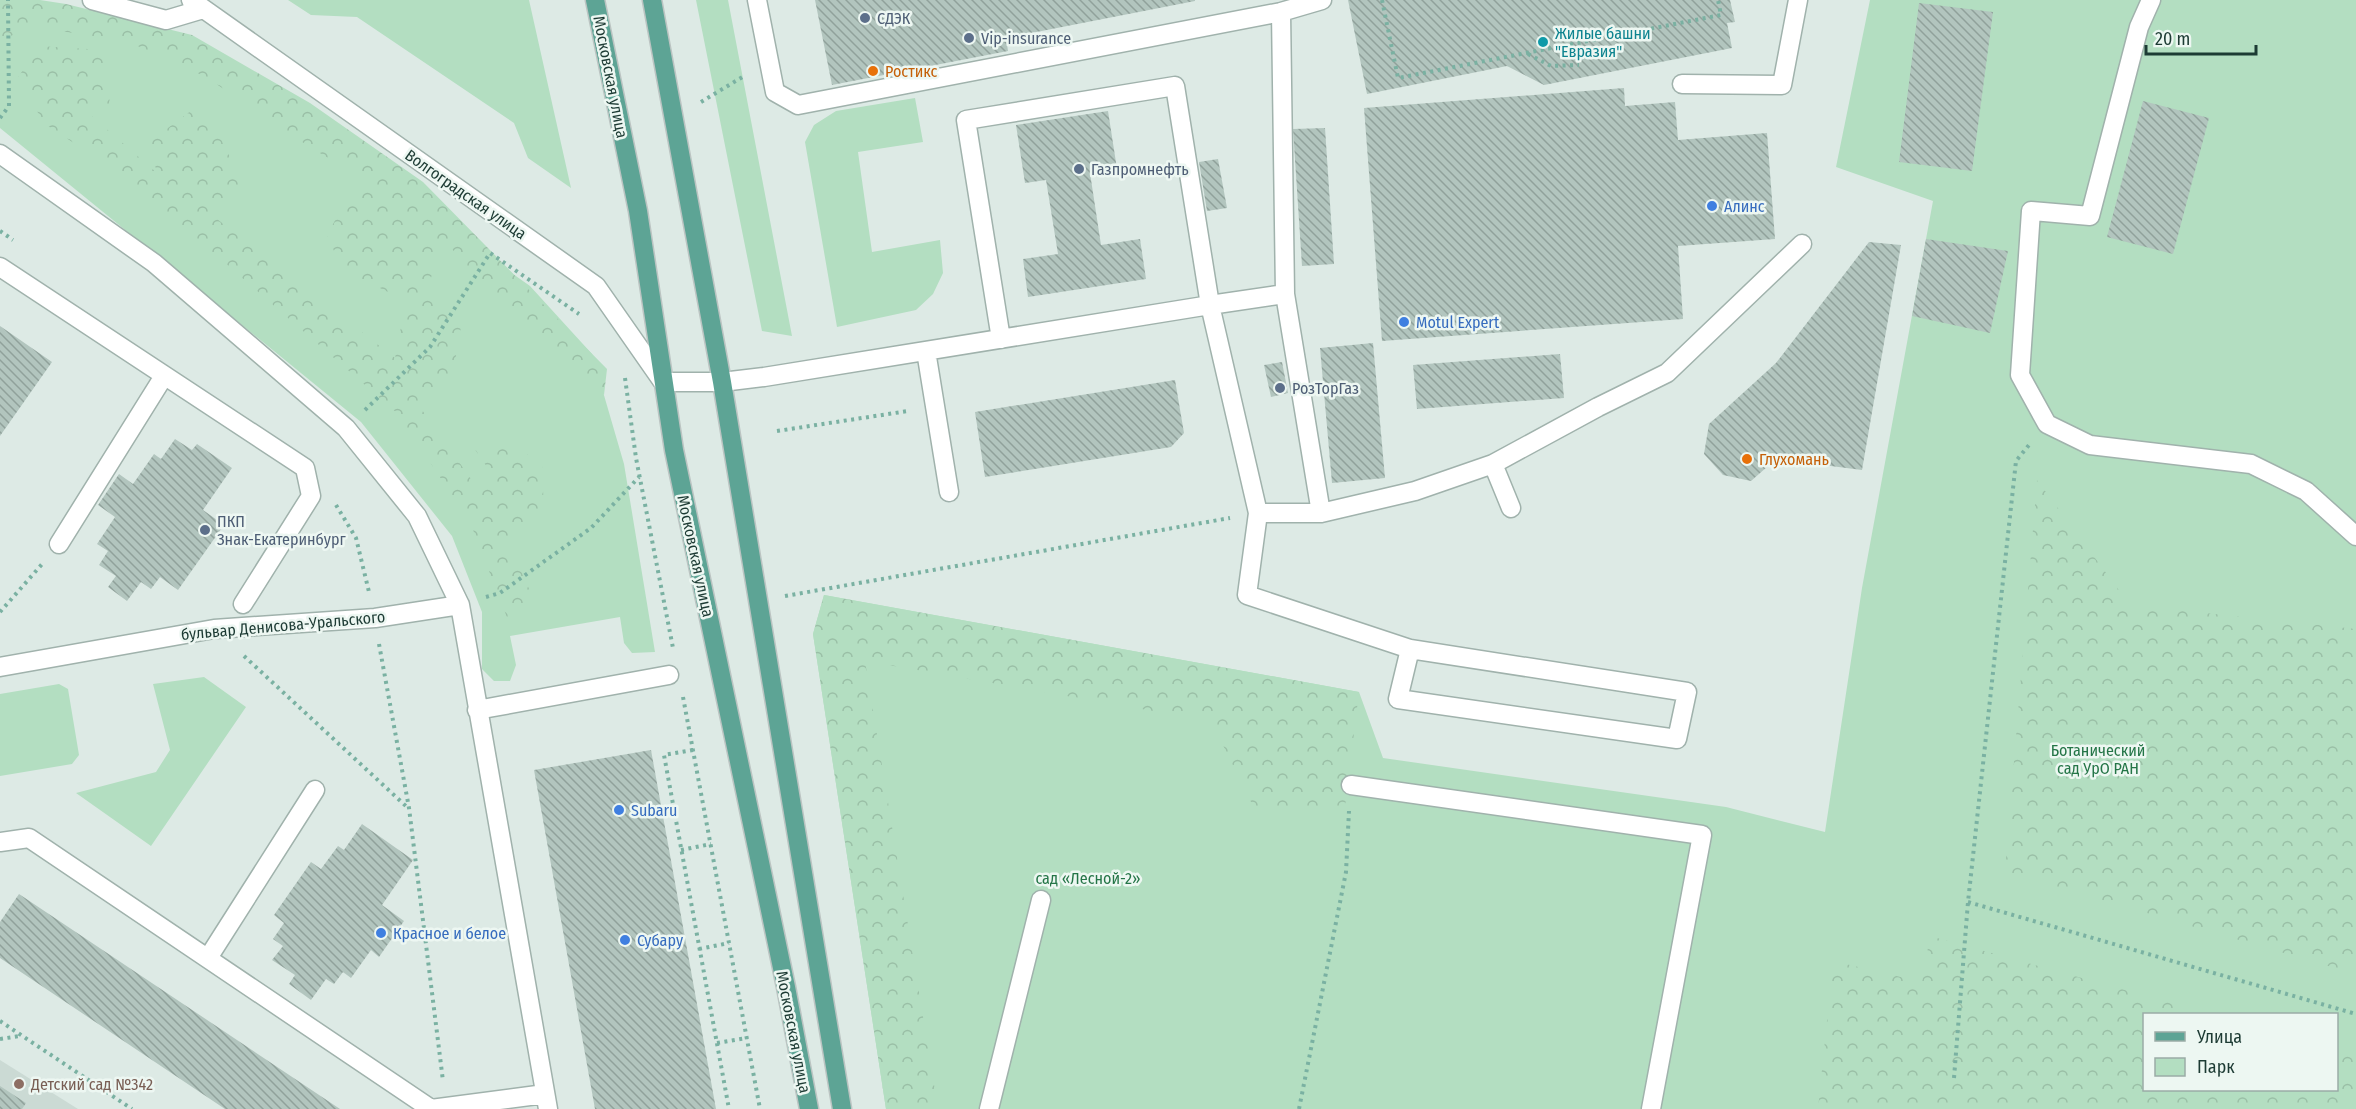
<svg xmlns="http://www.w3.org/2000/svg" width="2356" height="1109" viewBox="0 0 2356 1109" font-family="'Fira Sans Condensed',sans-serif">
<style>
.built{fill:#cbdad4}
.green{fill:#b3dec1;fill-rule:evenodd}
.forest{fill:url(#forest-crowns)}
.building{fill:url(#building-back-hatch)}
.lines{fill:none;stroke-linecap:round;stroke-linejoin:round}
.minor-casing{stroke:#a0b2ac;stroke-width:21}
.major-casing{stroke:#bbc4c2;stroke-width:21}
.path{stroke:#7ab1a2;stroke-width:4;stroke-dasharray:3 4.5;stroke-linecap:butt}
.minor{stroke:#fff;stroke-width:18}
.major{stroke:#5da495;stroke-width:18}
.service-dot{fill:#5c6f8a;stroke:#edf7f2;stroke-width:2}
.culture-dot{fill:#0f9aa8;stroke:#edf7f2;stroke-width:2}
.food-dot{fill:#e8710a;stroke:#edf7f2;stroke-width:2}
.shop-dot{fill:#3f7fe0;stroke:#edf7f2;stroke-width:2}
.education-dot{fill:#8d6e63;stroke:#edf7f2;stroke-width:2}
.labels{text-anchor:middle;stroke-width:5;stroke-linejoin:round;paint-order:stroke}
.service-label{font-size:16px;fill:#4e5e75;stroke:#edf7f2;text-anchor:start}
.culture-label{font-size:16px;fill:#0d838f;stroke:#edf7f2;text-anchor:start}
.food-label{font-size:16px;fill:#c56008;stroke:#edf7f2;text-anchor:start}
.street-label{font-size:16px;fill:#1d3b34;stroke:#edf7f2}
.shop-label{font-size:16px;fill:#366cbe;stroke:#edf7f2;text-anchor:start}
.park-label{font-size:16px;fill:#247547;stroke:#edf7f2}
.education-label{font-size:16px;fill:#785e54;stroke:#edf7f2;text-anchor:start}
</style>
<defs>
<pattern id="forest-crowns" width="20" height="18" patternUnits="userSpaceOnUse" patternTransform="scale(1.5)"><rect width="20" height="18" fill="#b3dec1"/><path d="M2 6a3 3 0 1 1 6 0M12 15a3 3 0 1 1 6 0" fill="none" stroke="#9abfa6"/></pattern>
<pattern id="building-back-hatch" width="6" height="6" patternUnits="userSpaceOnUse" patternTransform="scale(1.5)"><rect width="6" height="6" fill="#b2c5be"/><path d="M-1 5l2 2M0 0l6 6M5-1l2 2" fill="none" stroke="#90a19b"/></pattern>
</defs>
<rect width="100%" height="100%" fill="#ddeae5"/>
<path class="built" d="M0 1060 78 1109H0Z"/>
<path class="green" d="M288 0H529L571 188 528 158 514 123 357 17 311 15Z
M696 0H728L792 336 762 331Z
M1870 0H2356V1109H886L813 634 824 595 1359 692 1383 758 1726 807 1825 832 1862 588 1933 201 1836 167ZM2144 1014H2336V1090H2144Z
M0 4 65 12 229 75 530 286 592 354 624 464 655 652 632 653 624 643 620 617 510 636 516 665 510 681H494L482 669V612L452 536 361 422 0 128Z
M915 98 923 142 858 152 872 252 940 240 943 273 933 294 916 310 837 327 805 142 814 125 836 111Z
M204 677 246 707 151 846 76 793 156 772 170 750 153 684Z
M59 684 68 689 79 755 72 764 0 776V694Z"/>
<path class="forest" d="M0 0H40L66 4 192 35 310 103 423 182 607 369 604 395 509 312 443 239 426 294 463 315 452 379 417 403 476 486 495 479 470 442H510L542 465 544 513 508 541 533 598 508 620 470 522 397 413 130 180 48 126 15 82 39 46 104 50 110 105 87 112 157 173 149 142 203 102 242 182 217 219 395 358 406 301 342 269 327 235 353 188 375 187 294 137 206 77 131 43 32 26 0 41Z
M2037 480 2130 605 2356 629V974L2005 872Z
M824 595 1359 692 1345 807 1256 812 1211 721 865 661 938 1109H886L813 634Z
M1930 936 2212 1014H2144V1090H2336L2337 1049 2356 1054V1109H1818L1833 961 1922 982Z"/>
<path class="building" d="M815 0H1195V1L1006 38 1008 51 832 85Z
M1348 0H1730L1735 22 1727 23 1732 48 1544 85 1507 66 1367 94Z
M1919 3 1993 12 1972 171 1899 162Z
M1624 88 1625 106 1675 102 1678 140 1767 133 1775 239 1678 246 1683 319 1382 341 1364 108Z
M2143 101 2209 118 2173 254 2107 237Z
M1108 111 1117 169 1090 173 1101 245 1140 239 1146 279 1028 297 1023 259 1058 254 1046 180 1025 183 1016 125Z
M1325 128 1334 264 1302 266 1293 129Z
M1218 159 1227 208 1207 211 1199 162Z
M1926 239 2008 251 1990 333 1912 316Z
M1869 242 1901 245 1862 470 1776 459 1751 481 1723 475 1704 454 1709 424 1776 363Z
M0 326 52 362 0 436Z
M1373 343 1385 478 1332 483 1320 348Z
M1560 354 1564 398 1417 409 1413 365Z
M1282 362 1288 393 1271 397 1264 365Z
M1175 380 1184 433 1171 447 985 477 975 412Z
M175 439 192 450 197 444 232 468 203 510 224 525 178 590 160 577 151 589 141 582 127 601 108 587 116 576 99 565 108 551 97 544 115 517 98 505 119 474 133 484 154 454 161 459Z
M651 750 716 1109H595L534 770Z
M362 824 413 860 382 905 404 921 379 957 371 950 351 978 343 972 334 984 326 979 311 1000 289 984 295 975 272 960 283 946 273 939 284 923 274 915 311 862 321 869 338 846 344 850Z
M19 894 340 1109H225L0 958V922Z
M0 1086 26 1103 22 1109H0Z"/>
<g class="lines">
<g class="minor-casing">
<path id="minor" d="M92 0 166 20 203 9
M191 0 596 286 663 382H722L764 377 1210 305 1175 86 966 120 1001 339
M757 0 775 92 798 105 1281 12
M1322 0 1281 12 1285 294 1210 305 1258 513 1247 595 1410 649 1687 692 1677 739 1398 699 1410 649
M2151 0 2139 27 2090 216 2031 211 2020 375 2047 424 2090 445 2251 464 2306 491 2356 536
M1682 84 1782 85 1798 0
M0 154 154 263 346 428 417 516 460 605 548 1109
M0 267 305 468 311 496 243 604
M1285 294 1321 513
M926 351 949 492
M1493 464 1511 508
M1258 513H1321L1415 491 1493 464 1598 407 1667 373 1802 244
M59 544 164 376
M0 667 214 629 375 618 460 605
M477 710 669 675
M1351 785 1702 835 1651 1109
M0 842 29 838 431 1109 545 1094
M208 958 315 790
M989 1109 1041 900"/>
</g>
<g class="major-casing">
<path id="major" d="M595 0 638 211 674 450 786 987 809 1109
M652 0 722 382 842 1109"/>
</g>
<path class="path" d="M1382 0 1398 78 1721 15 1718 0
M1528 54 1551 66 1579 65
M701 102 744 76
M0 118 9 106 8 0
M0 231 13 240
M625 378 636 458 673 648
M365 410 430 347 490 253 579 314
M777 431 908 411
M336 505 356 538 369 592
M785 596 1230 518
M486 597 500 593 591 528 639 477
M0 612 43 563
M379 644 409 808 443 1081
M244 656 408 808
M683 697 760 1109
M693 750 664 755 729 1109
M681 850 711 844
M1968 902 2356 1014
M699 949 729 943
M0 1021 132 1109
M0 1039 20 1036
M717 1043 747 1038
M1954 1078 1968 902 2016 461 2029 445
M1299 1109 1346 872 1349 811"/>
<use href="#minor" class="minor"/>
<use href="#major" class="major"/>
</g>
<g class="service-dot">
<circle cx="865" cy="18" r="6"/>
<circle cx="969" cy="38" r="6"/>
<circle cx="1079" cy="169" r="6"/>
<circle cx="1280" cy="388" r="6"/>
<circle cx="205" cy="530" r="6"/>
</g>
<circle class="culture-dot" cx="1543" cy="42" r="6"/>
<g class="food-dot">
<circle cx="873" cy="71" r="6"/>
<circle cx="1747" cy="459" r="6"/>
</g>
<g class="shop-dot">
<circle cx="1712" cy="206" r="6"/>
<circle cx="1404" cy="322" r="6"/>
<circle cx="619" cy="810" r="6"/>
<circle cx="381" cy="933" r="6"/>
<circle cx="625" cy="940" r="6"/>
</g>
<circle class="education-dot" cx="19" cy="1084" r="6"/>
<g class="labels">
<g class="service-label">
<text x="877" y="24">СДЭК</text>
<text x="981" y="44">Vip-insurance</text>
<text x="1091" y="175">Газпромнефть</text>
<text x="1292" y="394">РозТорГаз</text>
<text x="217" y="527">ПКП<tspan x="217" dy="18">Знак-Екатеринбург</tspan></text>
</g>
<g class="culture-label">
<text x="1555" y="39">Жилые башни<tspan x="1555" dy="18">"Евразия"</tspan></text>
</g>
<g class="food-label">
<text x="885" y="77">Ростикс</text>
<text x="1759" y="465">Глухомань</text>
</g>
<g class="street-label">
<text transform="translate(611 77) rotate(79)" y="6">Московская улица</text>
<text transform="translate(466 194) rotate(35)" y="6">Волгоградская улица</text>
<text transform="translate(696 556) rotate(78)" y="6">Московская улица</text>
<text transform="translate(283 625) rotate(-5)" y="6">бульвар Денисова-Уральского</text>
<text transform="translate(794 1032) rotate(79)" y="6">Московская улица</text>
</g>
<g class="shop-label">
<text x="1724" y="212">Алинс</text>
<text x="1416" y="328">Motul Expert</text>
<text x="631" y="816">Subaru</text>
<text x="393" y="939">Красное и белое</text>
<text x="637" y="946">Субару</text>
</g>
<g class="park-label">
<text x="2098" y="756">Ботанический<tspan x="2098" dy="18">сад УрО РАН</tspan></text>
<text x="1088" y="884">сад «Лесной-2»</text>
</g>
<g class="education-label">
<text x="31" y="1090">Детский сад №342</text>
</g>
</g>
<rect x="2143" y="1013" width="195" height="78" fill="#edf7f2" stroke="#9aaca6" stroke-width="1.5"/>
<rect x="2155" y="1032" width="30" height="9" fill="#5da495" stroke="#9aaca6" stroke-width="1.5"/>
<text x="2197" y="1043" font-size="18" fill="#1d3b34">Улица</text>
<rect x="2155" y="1058" width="30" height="18" fill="#b3dec1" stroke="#9aaca6" stroke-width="1.5"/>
<text x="2197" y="1073" font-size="18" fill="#1d3b34">Парк</text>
<path d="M2146 45v9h110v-9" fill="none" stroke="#1d3b34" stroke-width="3"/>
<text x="2155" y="45" font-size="18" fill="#1d3b34" stroke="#edf7f2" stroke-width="4.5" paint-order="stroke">20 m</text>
</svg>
